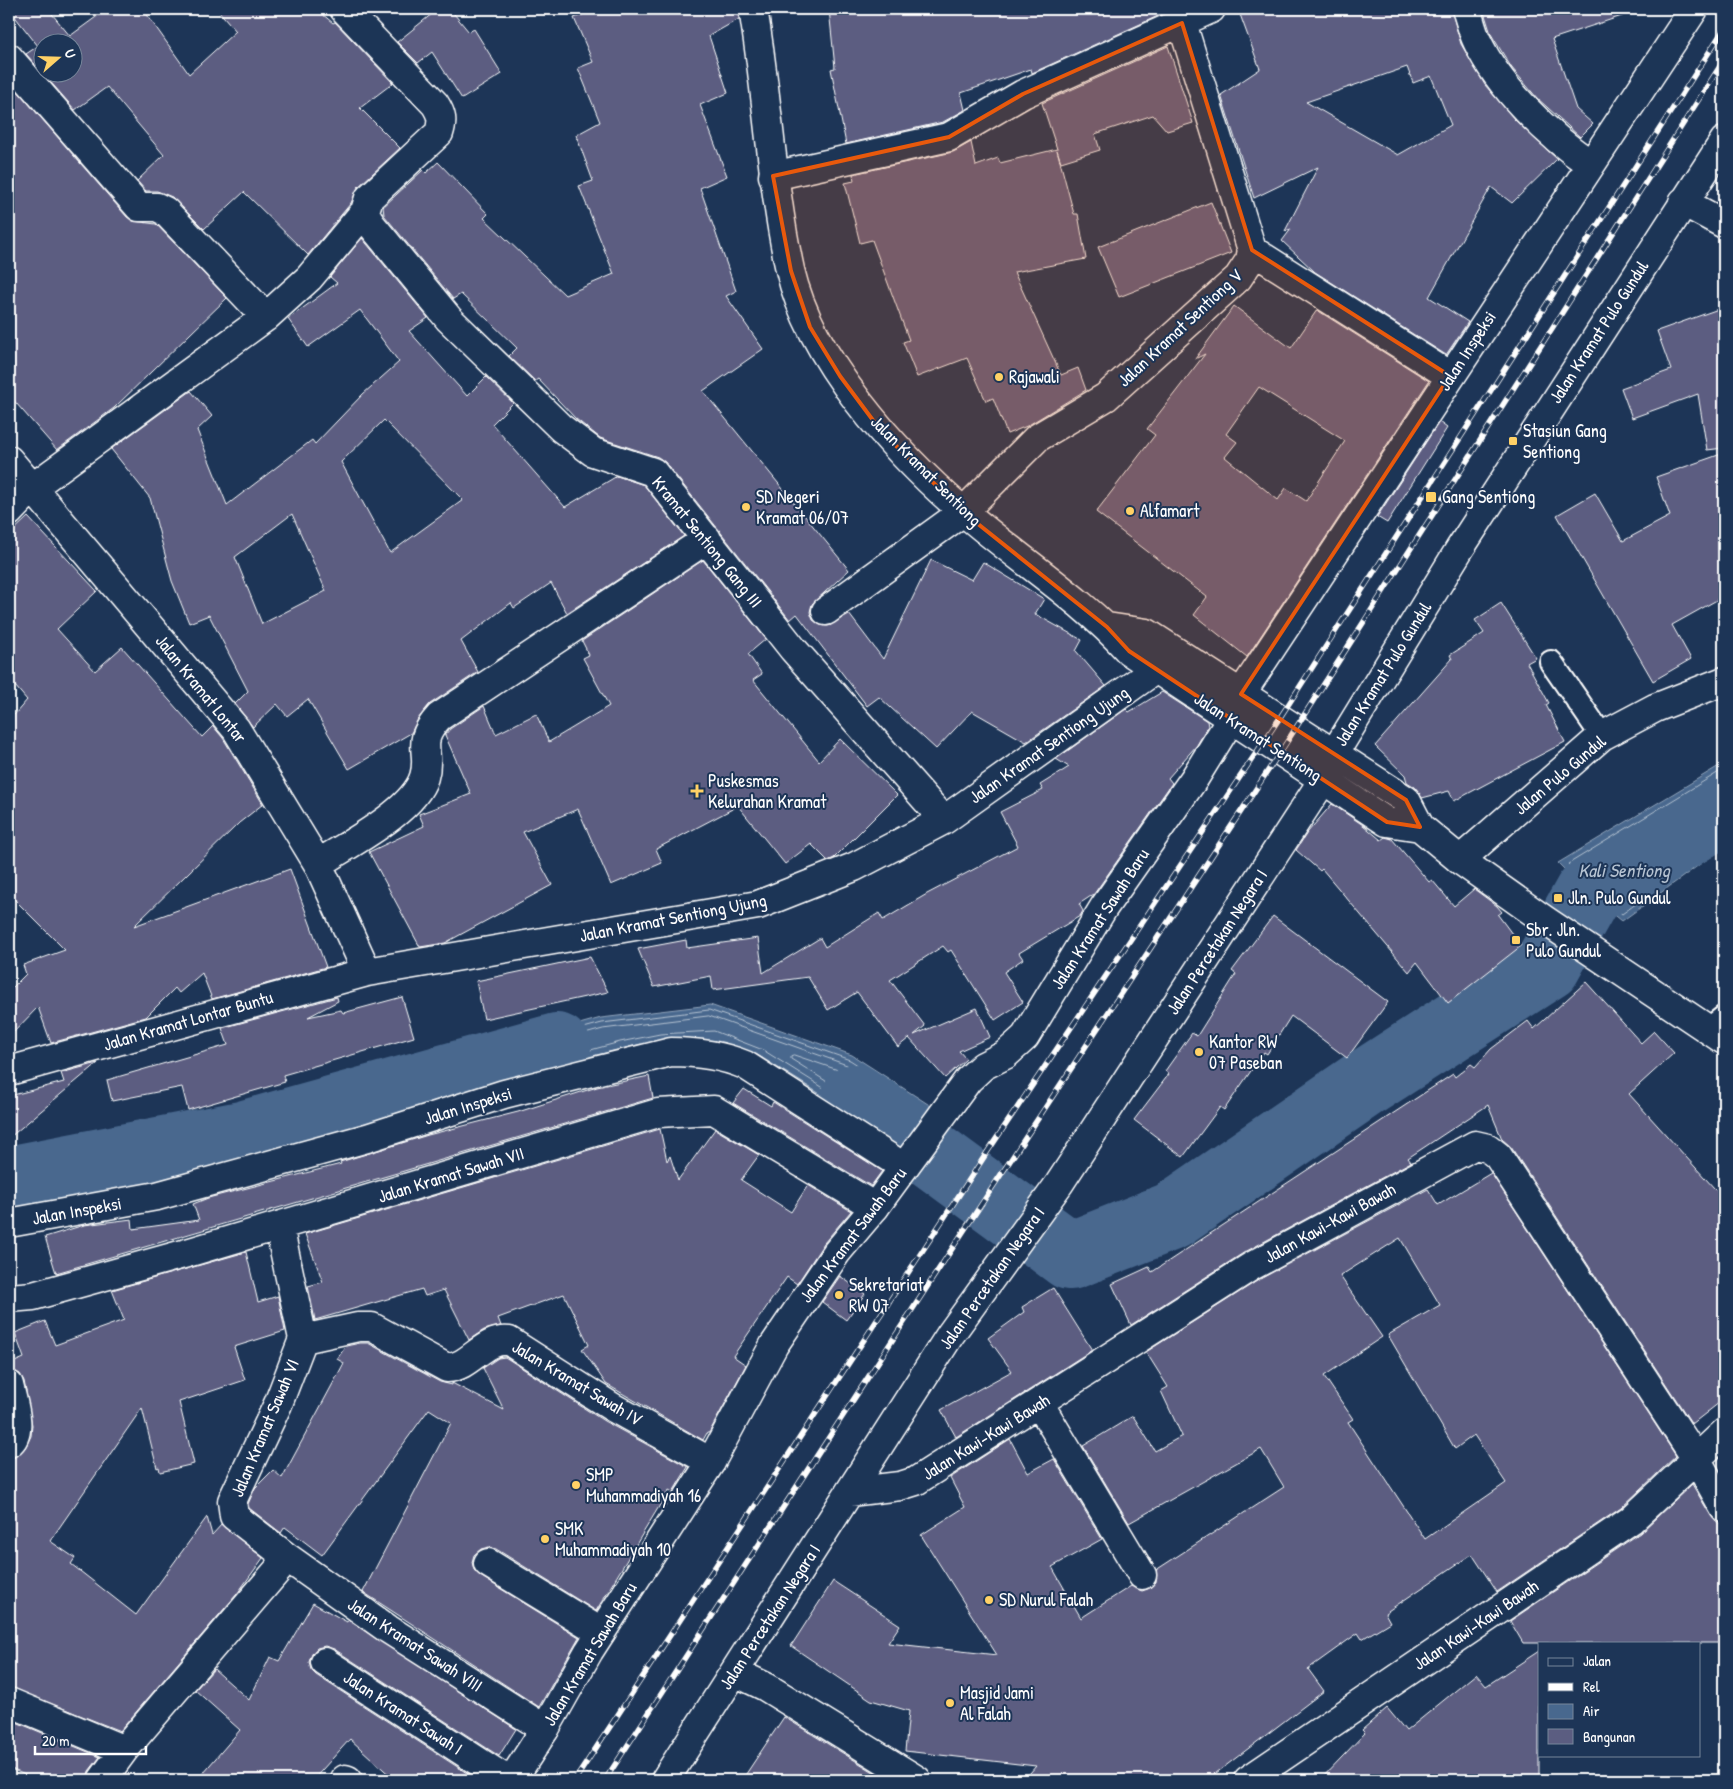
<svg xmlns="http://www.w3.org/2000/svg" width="1733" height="1789" viewBox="0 0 1733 1789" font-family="'Patrick Hand',sans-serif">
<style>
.water{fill:#48688e;stroke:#91a4bb}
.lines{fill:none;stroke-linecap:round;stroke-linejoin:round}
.shore{stroke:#b6c3d2;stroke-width:1}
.river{stroke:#48688e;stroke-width:68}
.building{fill:#5b5d81;stroke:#fff;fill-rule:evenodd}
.lane-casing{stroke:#fff;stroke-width:26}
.street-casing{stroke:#fff;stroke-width:31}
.secondary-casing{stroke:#fff;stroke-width:31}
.lane{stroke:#1d3557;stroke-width:22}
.street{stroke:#1d3557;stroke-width:28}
.secondary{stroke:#1d3557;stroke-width:28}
.rail-casing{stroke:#fff;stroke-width:5.5}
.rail{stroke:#1d3557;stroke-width:4;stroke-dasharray:11;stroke-linecap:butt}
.marked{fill:#e8590c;fill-opacity:0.2;stroke:#e8590c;stroke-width:4;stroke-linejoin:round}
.poi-dot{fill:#ffd166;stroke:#1d3557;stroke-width:2}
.labels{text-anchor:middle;stroke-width:4;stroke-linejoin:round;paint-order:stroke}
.street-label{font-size:18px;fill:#fff;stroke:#1d3557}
.poi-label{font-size:18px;fill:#fff;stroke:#1d3557;text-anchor:start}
.water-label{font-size:19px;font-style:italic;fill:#b6c3d2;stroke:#1d3557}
</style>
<rect width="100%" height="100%" fill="#1d3557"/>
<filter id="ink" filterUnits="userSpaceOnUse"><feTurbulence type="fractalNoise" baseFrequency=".02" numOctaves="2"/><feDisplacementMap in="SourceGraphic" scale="10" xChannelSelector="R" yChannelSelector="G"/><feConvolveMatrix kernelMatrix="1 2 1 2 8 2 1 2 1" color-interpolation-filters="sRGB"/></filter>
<g filter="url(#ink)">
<path class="water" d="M1724 763V849L1703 862 1622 921 1588 893 1558 863Z
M710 1005 852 1055 931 1106 902 1151 712 1042 476 1093 461 1057 601 1018Z"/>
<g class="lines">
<path class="shore" d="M1724 769 1568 864 1592 889 1622 914 1700 857 1724 845
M1724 776 1578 866 1596 885 1622 906C1645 892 1701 840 1724 839
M1724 785 1591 865 1590 868 1623 896C1645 881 1700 832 1724 831
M709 1016 847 1065 913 1108 914 1111 900 1134H897L763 1050 714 1031 660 1034 620 1042 484 1079 477 1066 479 1063 603 1029Z
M794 1055 844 1072 903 1110 904 1113 897 1123 894 1124 791 1059V1056Z
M560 1064 641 1044
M479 1086 469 1062 470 1059 602 1023 709 1010 850 1060 922 1106 923 1109 902 1142 899 1143 756 1054"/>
<path class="river" d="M855 1098 1070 1256 1172 1216 1361 1086 1547 966 1588 893 1724 810
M9 1180 242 1135 557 1047"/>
</g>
<path class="building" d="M9 9H48L70 36 107 9H143L189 74 236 31 217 9H316L333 23 335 22 393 83 360 108 400 148 358 187 351 203 308 255 244 192 204 229 172 197 157 191H146L137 181 164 155 107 87 75 110 26 54 38 46ZM42 42H72V72H42Z
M438 9H450L469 32 474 29 502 74 462 99 432 52 418 63 397 42Z
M598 9H738L739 19 709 36 728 93 700 105 727 176 700 188 736 291 726 296 763 349 703 391 849 570 812 604 810 612 813 620 820 625 828 626 849 614 883 659 931 560 972 580 983 562 1044 599 1035 614 1082 640 1076 651 1106 686 1026 742 972 711 936 749 879 697 867 706 797 614 790 620 665 462 658 457 600 438 576 419 538 379 535 381 509 356 517 348 461 294 453 299 384 215 383 207 423 170 426 173 438 162 488 214 484 218 565 295 614 274 579 186 593 181 576 135 600 122 578 68 593 62 574 18Z
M829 9H1156L1158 16 1032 73 1031 69 961 93 965 110 943 122 846 144 831 69 835 68Z
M1238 9H1451L1461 44 1485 85 1515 120 1557 159 1512 203 1491 187 1429 297 1468 322 1446 355 1315 272 1282 241 1291 229 1285 231 1318 167 1254 198 1221 95 1260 69ZM1407 67 1413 83 1431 76 1451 125 1398 155 1306 102Z
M1483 9H1624L1625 15 1552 39 1576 109 1593 124 1580 137 1537 98 1511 67 1491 34Z
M1168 46 1193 123 1167 131 1153 115 1095 134 1100 150 1061 162 1057 150 1074 214H1078L1086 259 1014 272 1061 375 1078 368 1086 390 1027 426 1007 434 993 398 986 401 967 358 917 377 903 342 909 340 872 240 860 243 845 183 854 181 853 174 953 152 971 142 976 166 998 158 1000 163 1057 149 1042 103Z
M9 81 127 217 133 221 156 224 227 298 114 408 57 450 9 395Z
M1211 202 1231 253 1119 297 1098 247Z
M362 238 428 318 409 331 467 396 486 377 513 403 492 424 565 507 617 476 644 485 684 536 567 613 551 583 514 608 511 603 461 641 478 672 430 704 418 719 411 733 349 769 308 699 287 716 277 704 253 727 235 704 248 691 209 615 189 623 172 581 150 498 111 449 191 391 212 416 197 430 227 505 312 440 315 444 363 394 399 362 360 310 308 347 288 319 337 283 330 277ZM384 420 463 500 390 553 341 462ZM292 514 326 591 262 624 235 557Z
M1234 306 1291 348 1317 310 1429 381 1247 657 1194 615 1207 597 1096 512 1155 435 1147 429 1205 354 1195 359ZM1259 387 1345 441 1306 501 1286 488 1278 500 1225 457 1237 442 1226 434Z
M1724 307V448L1707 450 1698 394 1632 418 1621 388 1671 370 1657 331Z
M1439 422 1447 428 1387 523 1377 517Z
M1724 453V596L1672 625 1691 659 1653 681 1557 515 1595 493 1623 541 1670 516 1656 477Z
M28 517 97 591 57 629 95 671 122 647 202 737 213 726 223 738 263 804 239 823 134 926 290 869 326 967 212 999 202 973 179 993 175 988 146 1017 51 1043 38 1007 9 1037V991L26 974 23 965 65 950 9 894V721L27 700 9 679V535Z
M703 560 766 639 748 654 762 674 753 680 819 761 840 739 897 795 834 858 828 861 811 844 785 864 738 806 656 849 662 863 611 885 578 809 523 832 552 885 445 943 420 947 369 852 424 826 419 814 471 794 445 735 450 729 484 706 496 734 536 714 549 742 609 706 583 658 589 655 582 641Z
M1501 603 1536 658 1527 663 1549 703 1546 705 1565 742 1454 801 1449 791 1422 798 1415 787 1407 782 1405 775 1375 746 1452 659 1450 655 1484 633 1475 620Z
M1162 692 1207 721 1208 726 1197 745 1168 778 1172 783 1094 894 1079 904 1083 911 1080 916 1019 953 1023 959 1004 972 1023 1002 995 1020 951 950 948 952 943 946 890 980 925 1026 914 1035 977 1008 990 1037 959 1051 966 1059 945 1078 909 1038 898 1047 857 992 828 1010 808 977 713 990 711 976 654 987 638 949 686 940 687 948 758 938 763 973 820 938 825 947 879 913 883 920 927 894 1018 846 1000 812 1043 790 1040 785 1069 767 1056 759 1126 709 1129 712Z
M1332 804 1363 825 1381 840 1385 837 1392 839 1429 882 1432 880 1454 906 1474 889 1497 906 1502 912 1498 915 1521 946 1448 1003 1417 962 1409 972 1322 869 1320 871 1296 850 1307 833Z
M1273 916 1388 1002 1347 1058 1291 1016 1267 1054 1264 1052 1224 1110 1220 1107 1183 1157 1134 1120 1169 1074 1165 1071 1192 1033 1197 1036 1236 974 1232 971Z
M590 957 608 992 484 1019 476 981Z
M1586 982 1641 1043 1654 1031 1674 1053 1629 1094 1724 1199V1399L1692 1424 1511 1147 1502 1139 1488 1105 1408 1158 1411 1162 1245 1252 1131 1325 1112 1284 1149 1267 1152 1272 1453 1074 1455 1077 1471 1064 1475 1067 1491 1049 1528 1021 1534 1029Z
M337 997 338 1001 308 1017 341 1010 343 1013 402 997 414 1037 283 1075 285 1082 188 1110 182 1087 112 1101 107 1080 228 1045 222 1028Z
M98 1063 80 1078 9 1138V1096L64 1082 61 1073Z
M649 1076 653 1098 56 1273 45 1237 84 1225 132 1219 133 1229 199 1220 193 1204 208 1198 341 1164 340 1162 428 1135 518 1112 597 1087Z
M744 1089 771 1106 773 1102 882 1171 871 1186 733 1103Z
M660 1129 667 1161 670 1156 678 1180 715 1129 759 1155 741 1180 791 1212 808 1185 851 1211 824 1243 797 1284 787 1277 733 1356 746 1365 709 1433H707L703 1440 606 1384 582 1349 589 1345 564 1294 498 1318 501 1326 484 1330 469 1340 444 1290 425 1296 422 1289 315 1320 308 1286 323 1282 305 1234Z
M1491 1173 1676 1456 1621 1508 1497 1592 1472 1554 1385 1613 1390 1622 1362 1639 1358 1633 1308 1669 1324 1691 1207 1780H1024L1036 1766 905 1751 909 1711 871 1700 791 1646 833 1581 900 1625 888 1643 997 1655 921 1535 965 1507 950 1478 1010 1439 1028 1473 1054 1459 1102 1539 1052 1567 1081 1618 1131 1586 1142 1591 1150 1588 1156 1582V1570L1284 1487 1261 1449 1129 1523 1083 1446 1133 1416 1155 1451 1182 1436 1161 1391 1168 1387 1146 1352 1260 1279 1428 1189 1438 1205ZM1400 1238 1440 1305 1388 1335 1455 1449 1474 1435 1506 1483 1425 1539 1348 1422 1353 1419 1324 1376 1382 1337 1340 1276Z
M246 1252 258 1302 278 1296 285 1331 234 1347 245 1380 179 1402 194 1464 160 1472 159 1467 157 1468 142 1408 50 1541 75 1558 71 1564 136 1615 207 1517 212 1535 222 1524 263 1558 237 1594 120 1731 9 1687V1458H14L25 1448 31 1436 32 1425 24 1381 20 1374 12 1370 10 1364 24 1358 15 1333 45 1321 55 1345 124 1320 112 1290Z
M840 1276 865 1294 846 1320 822 1302Z
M1053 1288 1092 1350 956 1437 941 1410 1012 1371 988 1338 1024 1312 1022 1307Z
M360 1343H368L440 1382 452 1385V1383L504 1410 483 1368 498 1358 505 1357 604 1421 688 1467 673 1492 669 1490 596 1611 496 1549 489 1547 481 1549 474 1555 472 1562 474 1570 480 1576 579 1637 539 1707 363 1592 451 1423 429 1409 322 1555 285 1527 281 1533 249 1508 248 1504 255 1488 273 1470 282 1478 344 1363 337 1359 346 1346Z
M1692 1484 1711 1516 1716 1522 1724 1524V1643H1523L1510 1621 1640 1533Z
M313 1603 347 1622 348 1620 516 1729 499 1756 334 1649 325 1646 317 1648 312 1654 309 1662 311 1670 316 1675 473 1777 471 1780H395L350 1739 313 1780H197L240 1730 195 1690 214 1669 249 1700 270 1657 279 1661Z
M1539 1651V1780H1320L1365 1733 1362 1730 1387 1708 1406 1731 1476 1674 1486 1686Z
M784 1717 877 1774 887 1780H742Z
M9 1719 100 1757 89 1771 87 1780H36L9 1768Z"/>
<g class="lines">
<g class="lane-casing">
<path id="lane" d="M1551 662 1602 736
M1709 1029 1724 1017"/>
</g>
<g class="street-casing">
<path id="street" d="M1466 9C1470 19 1472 31 1477 41 1499 88 1548 135 1590 164
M9 58 139 207H157L165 211 266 317
M773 176 949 137 1023 94 1211 9
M1683 202 1724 224
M365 211 370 223 449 319 561 428 593 452 653 472 793 649 944 820
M1252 250 1450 376
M9 460 236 729 318 864 367 972
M9 512 33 487 266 317 309 278 365 211 369 198 439 133C443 121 442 115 435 104L344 9
M826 611 963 512 1037 438 1106 397 1238 278 1250 260 1252 250 1182 23
M1241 694 1694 9
M1460 860 1602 736 1655 708 1724 681
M318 864C348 844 413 812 424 777 432 751 414 744 439 717L707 539
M9 1071 367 972 758 905 854 867 944 820 1156 669
M9 1223 157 1196 367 1138 504 1094 671 1052C697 1052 721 1055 745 1065L904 1167
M9 1298 33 1296 187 1253 658 1113 714 1110 875 1207
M303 1339 358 1327H372L447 1368C471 1367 483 1338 509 1341L612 1407 711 1462
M9 1385C12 1400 24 1432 9 1443
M1039 1403 1142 1575
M850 1492 900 1486 916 1481 1252 1266 1475 1145 1488 1148 1498 1156 1697 1460 1724 1508
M288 1558 388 1629 545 1729
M488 1563 601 1632
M325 1662 507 1780
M735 1672 766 1687 917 1780
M9 1702 124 1750
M345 1779 348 1780
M102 1780 124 1750 288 1558 234 1516 232 1501 278 1404 303 1339 279 1226
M665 1780 950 1335 1059 1184 1323 780
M1248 1780 1631 1520 1724 1433"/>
</g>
<g class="secondary-casing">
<path id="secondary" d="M753 9C768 95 771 183 790 270 811 360 895 453 964 512 1018 559 1081 598 1129 651L1387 822 1420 827
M1107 627 1147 633 1406 800 1420 827 1460 860 1546 921 1724 1040
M1334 754 1459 550 1724 141
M512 1780 545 1729 589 1651 711 1462 774 1345 837 1252 875 1207 968 1080 983 1066 1005 1055 1025 1037 1104 907 1194 779 1231 719"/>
</g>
<use href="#lane" class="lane"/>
<use href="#street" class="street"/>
<use href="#secondary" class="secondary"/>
<g class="rail-casing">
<path id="rail" d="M575 1780 988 1151 1279 719 1724 29
M605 1780 963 1232 1281 751 1724 60"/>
</g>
<use href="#rail" class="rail"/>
</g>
</g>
<path class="marked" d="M1182 23 1252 250 1450 376 1241 694 1406 800 1420 827 1387 822 1129 651 1107 627 963 512 881 431 840 376 810 327 791 271 773 176 949 137 1023 94Z"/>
<g class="poi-dot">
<circle cx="999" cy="377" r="5"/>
<rect x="1508" y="436" width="10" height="10" rx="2.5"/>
<rect x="1425" y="491" width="12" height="12" rx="2.5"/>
<circle cx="746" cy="507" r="5"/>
<circle cx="1130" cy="511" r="5"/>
<path d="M694.5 783.5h5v5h5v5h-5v5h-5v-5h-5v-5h5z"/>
<rect x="1553" y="893" width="10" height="10" rx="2.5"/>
<rect x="1511" y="935" width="10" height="10" rx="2.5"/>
<circle cx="1199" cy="1052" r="5"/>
<circle cx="839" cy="1295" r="5"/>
<circle cx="576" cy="1485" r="5"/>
<circle cx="545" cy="1539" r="5"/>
<circle cx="989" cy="1600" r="5"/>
<circle cx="950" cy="1703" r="5"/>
</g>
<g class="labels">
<g class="street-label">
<text transform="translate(1180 328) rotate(-43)" y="6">Jalan Kramat Sentiong V</text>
<text transform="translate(1599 332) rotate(-57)" y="6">Jalan Kramat Pulo Gundul</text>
<text transform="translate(1467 351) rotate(-57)" y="6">Jalan Inspeksi</text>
<text transform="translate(926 471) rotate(45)" y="6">Jalan Kramat Sentiong</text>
<text transform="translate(707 542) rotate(51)" y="6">Kramat Sentiong Gang III</text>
<text transform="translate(1383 674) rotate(-58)" y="6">Jalan Kramat Pulo Gundul</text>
<text transform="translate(201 689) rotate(51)" y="6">Jalan Kramat Lontar</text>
<text transform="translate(1258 737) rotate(33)" y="6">Jalan Kramat Sentiong</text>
<text transform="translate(1049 745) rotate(-35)" y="6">Jalan Kramat Sentiong Ujung</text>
<text transform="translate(1560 775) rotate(-40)" y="6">Jalan Pulo Gundul</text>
<text transform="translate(673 918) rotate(-11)" y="6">Jalan Kramat Sentiong Ujung</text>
<text transform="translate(1100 919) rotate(-57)" y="6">Jalan Kramat Sawah Baru</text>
<text transform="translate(1217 942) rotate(-57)" y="6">Jalan Percetakan Negara I</text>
<text transform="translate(188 1021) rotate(-16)" y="6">Jalan Kramat Lontar Buntu</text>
<text transform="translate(468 1106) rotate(-17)" y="6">Jalan Inspeksi</text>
<text transform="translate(451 1175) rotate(-17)" y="6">Jalan Kramat Sawah VII</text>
<text transform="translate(77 1211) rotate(-10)" y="6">Jalan Inspeksi</text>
<text transform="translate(1330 1223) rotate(-29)" y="6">Jalan Kawi-Kawi Bawah</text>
<text transform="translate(853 1235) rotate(-53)" y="6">Jalan Kramat Sawah Baru</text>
<text transform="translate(992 1278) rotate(-55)" y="6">Jalan Percetakan Negara I</text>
<text transform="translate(577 1383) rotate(31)" y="6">Jalan Kramat Sawah IV</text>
<text transform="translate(265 1428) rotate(-67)" y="6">Jalan Kramat Sawah VI</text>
<text transform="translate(986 1437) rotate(-32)" y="6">Jalan Kawi-Kawi Bawah</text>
<text transform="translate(770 1617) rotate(-57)" y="6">Jalan Percetakan Negara I</text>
<text transform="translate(1476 1625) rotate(-34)" y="6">Jalan Kawi-Kawi Bawah</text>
<text transform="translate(415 1645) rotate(33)" y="6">Jalan Kramat Sawah VIII</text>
<text transform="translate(590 1654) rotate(-59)" y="6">Jalan Kramat Sawah Baru</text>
<text transform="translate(403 1713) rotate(33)" y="6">Jalan Kramat Sawah I</text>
</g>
<g class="poi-label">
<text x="1009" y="383">Rajawali</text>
<text x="1523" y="437">Stasiun Gang<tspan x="1523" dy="21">Sentiong</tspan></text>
<text x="756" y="503">SD Negeri<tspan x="756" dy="21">Kramat 06/07</tspan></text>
<text x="1442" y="503">Gang Sentiong</text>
<text x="1140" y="517">Alfamart</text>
<text x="708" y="787">Puskesmas<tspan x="708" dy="21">Kelurahan Kramat</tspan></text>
<text x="1568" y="904">Jln. Pulo Gundul</text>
<text x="1526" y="936">Sbr. Jln.<tspan x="1526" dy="21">Pulo Gundul</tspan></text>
<text x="1209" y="1048">Kantor RW<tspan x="1209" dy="21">07 Paseban</tspan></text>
<text x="849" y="1291">Sekretariat<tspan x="849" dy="21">RW 07</tspan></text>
<text x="586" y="1481">SMP<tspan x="586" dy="21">Muhammadiyah 16</tspan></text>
<text x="555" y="1535">SMK<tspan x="555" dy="21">Muhammadiyah 10</tspan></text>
<text x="999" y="1606">SD Nurul Falah</text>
<text x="960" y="1699">Masjid Jami<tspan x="960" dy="21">Al Falah</tspan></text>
</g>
<g class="water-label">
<text x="1624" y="877">Kali Sentiong</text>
</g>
</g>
<rect width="1733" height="1789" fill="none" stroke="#1d3557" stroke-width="30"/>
<rect x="15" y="15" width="1703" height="1759" fill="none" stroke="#fff" stroke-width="2" filter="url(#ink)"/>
<rect x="1538" y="1642" width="162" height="115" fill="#1d3557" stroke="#77869a"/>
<rect x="1548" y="1658" width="25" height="8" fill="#1d3557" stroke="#77869a"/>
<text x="1583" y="1666" font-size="15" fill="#ffffff">Jalan</text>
<rect x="1548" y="1683" width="25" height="8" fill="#ffffff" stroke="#77869a"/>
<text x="1583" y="1692" font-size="15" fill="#ffffff">Rel</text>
<rect x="1548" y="1704" width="25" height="15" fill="#48688e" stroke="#77869a"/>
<text x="1583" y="1716" font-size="15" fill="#ffffff">Air</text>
<rect x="1548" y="1729" width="25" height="15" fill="#5b5d81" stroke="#77869a"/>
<text x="1583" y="1742" font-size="15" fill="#ffffff">Bangunan</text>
<g transform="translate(58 58) rotate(70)"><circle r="24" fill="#1d3557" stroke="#77869a"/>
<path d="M0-4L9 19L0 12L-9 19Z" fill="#ffd166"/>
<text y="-8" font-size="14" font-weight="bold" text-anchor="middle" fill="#ffffff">U</text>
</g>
<path d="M35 1746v8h111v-8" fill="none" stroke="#ffffff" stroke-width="2.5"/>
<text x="42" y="1746" font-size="15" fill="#ffffff" stroke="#1d3557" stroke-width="4" paint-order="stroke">20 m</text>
</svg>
